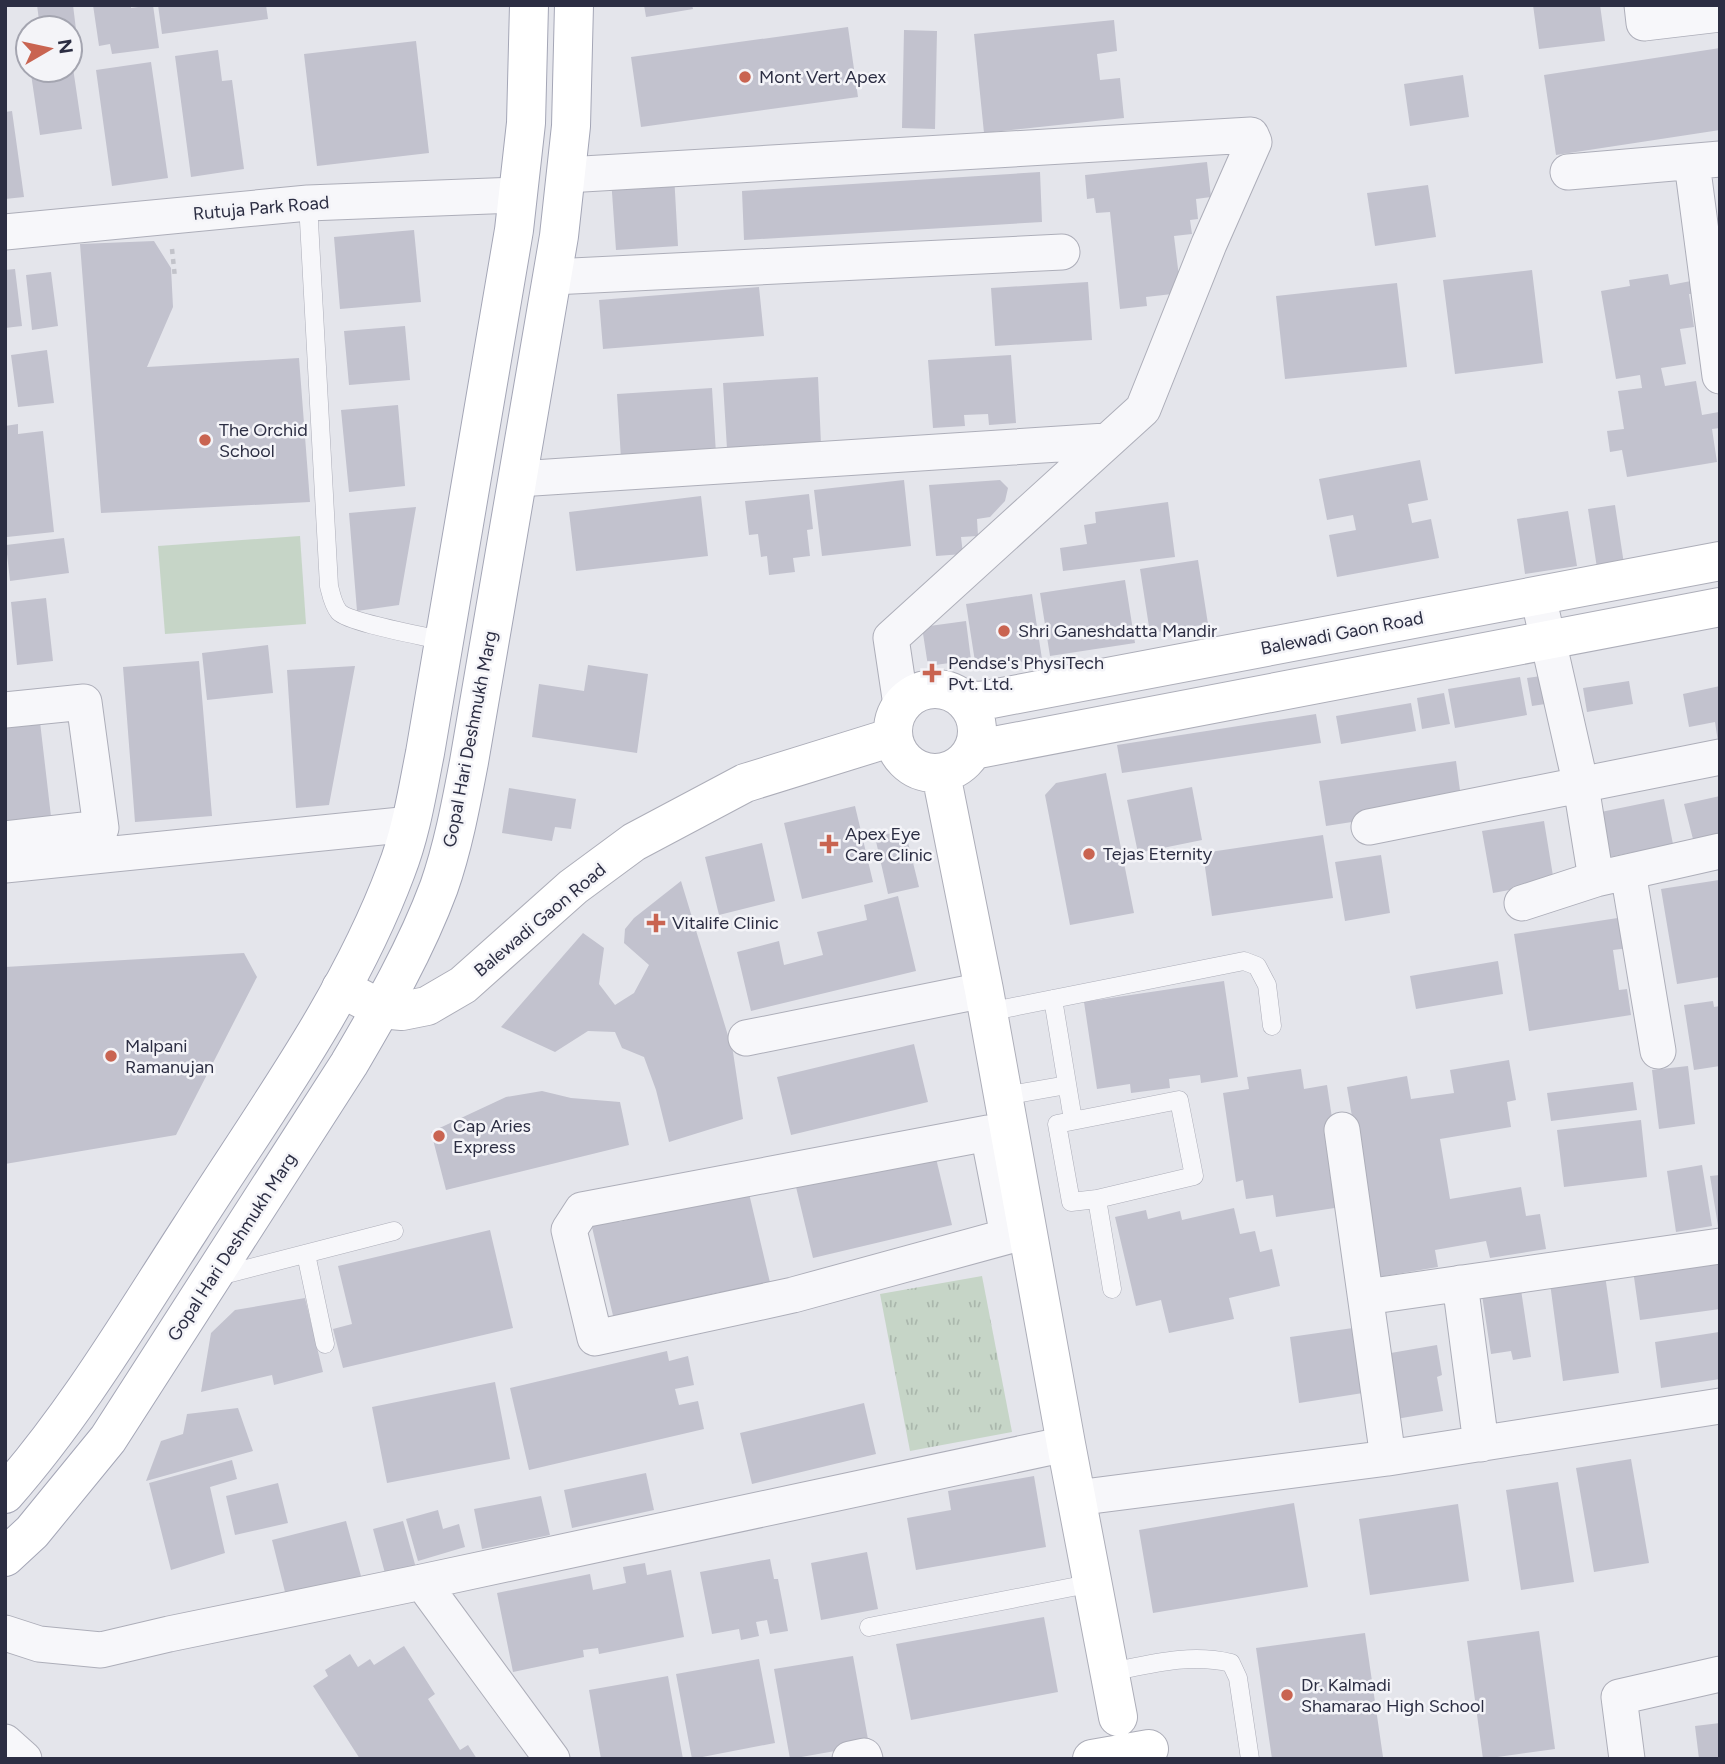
<svg xmlns="http://www.w3.org/2000/svg" width="1725" height="1764" viewBox="0 0 1725 1764" font-family="Figtree,sans-serif">
<style>
.park{fill:url(#park-tufts)}
.pitch{fill:#c6d5c7}
.building{fill:#c2c2ce}
.lines{fill:none;stroke-linecap:round;stroke-linejoin:round}
.service-casing{stroke:#adaeb9;stroke-width:19}
.minor-casing{stroke:#adaeb9;stroke-width:37}
.secondary-casing{stroke:#adaeb9;stroke-width:40}
.primary-casing{stroke:#a4a6b6;stroke-width:40}
.path{stroke:#c2c3ca;stroke-width:4.5;stroke-dasharray:5 5;stroke-linecap:butt}
.service{stroke:#f7f7fa;stroke-width:18}
.minor{stroke:#f7f7fa;stroke-width:35}
.secondary{stroke:#fff;stroke-width:38}
.primary{stroke:#fff;stroke-width:38}
.poi-dot{fill:#c96451;stroke:#f4f4f8;stroke-width:2.5}
.labels{text-anchor:middle;stroke-width:5;stroke-linejoin:round;paint-order:stroke}
.poi-label{font-size:18px;fill:#2c2e43;stroke:#f4f4f8;text-anchor:start}
.street-label{font-size:18px;fill:#2c2e43;stroke:#f4f4f8}
</style>
<defs>
<pattern id="park-tufts" width="24" height="20" patternUnits="userSpaceOnUse" patternTransform="scale(1.75)"><rect width="24" height="20" fill="#c6d5c7"/><path d="M3 7l-1-3M5 7V3M7 7l1-3M15 17l-1-3M17 17v-4M19 17l1-3" fill="none" stroke="#aab7ac"/></pattern>
</defs>
<rect width="100%" height="100%" fill="#e4e5eb"/>
<path class="park" d="M982 1276 1012 1432 910 1451 880 1294Z"/>
<path class="pitch" d="M300 536 306 624 165 634 158 546Z"/>
<path class="building" d="M37 5H73L78 46 70 47V28H40Z
M93 5H131V8L153 5 159 48 112 54 110 44 99 46Z
M158 5H266L268 19 162 34Z
M644 5H692L693 9 646 17Z
M1533 5H1600L1605 41 1539 49Z
M1114 20 1117 51 1097 54 1100 80 1120 78 1124 118 984 133 974 34Z
M848 27 858 97 641 127 631 57Z
M904 30 937 31 935 129 902 128Z
M416 41 429 153 317 166 304 54Z
M1720 48V130L1556 155 1544 75Z
M218 50 222 81 232 80 244 169 191 177 175 56Z
M151 62 168 178 112 186 96 70Z
M73 68 82 129 40 135 31 74Z
M1463 75 1469 117 1410 126 1404 84Z
M12 111 24 197 5 199V112Z
M1207 162 1211 197 1196 199 1198 219 1190 220 1192 234 1174 236 1181 293 1146 297 1147 306 1120 309 1110 212 1096 213 1094 198 1087 199 1085 175Z
M1040 172 1042 222 744 240 742 191Z
M674 174 678 246 616 250 611 178Z
M1428 185 1436 237 1375 246 1367 193Z
M414 230 421 302 340 309 334 237Z
M154 241 171 268 173 307 147 367 299 358 310 502 101 513 80 244Z
M15 269 22 326 5 328V270Z
M1532 270 1543 363 1455 374 1443 280Z
M51 272 58 326 32 330 26 275Z
M1668 274 1670 285 1691 281 1693 294H1689L1694 327 1680 329 1686 364 1661 368 1665 386 1696 381 1702 415 1719 412 1720 428 1712 429 1717 462 1627 477 1622 450 1610 452 1607 431 1624 429 1618 391 1642 388 1640 375 1616 379 1601 291 1630 286 1629 280Z
M1088 282 1092 340 995 346 991 288Z
M1397 283 1407 367 1285 379 1276 296Z
M759 287 764 336 603 349 599 300Z
M405 326 410 380 349 385 344 331Z
M47 350 54 403 18 407 11 355Z
M1011 355 1016 423 989 425 988 414 964 415 965 426 933 428 928 360Z
M818 377 821 444 727 449 723 383Z
M712 388 716 454 621 459 617 394Z
M398 405 405 486 349 492 341 410Z
M18 424V434L43 431 54 532 7 537 5 426Z
M1420 460 1428 500 1408 504 1412 523 1431 519 1439 558 1337 577 1329 535 1356 530 1353 515 1327 520 1319 479Z
M904 480 911 546 822 556 814 490Z
M1000 480 1008 488 1005 501 990 517 977 519 978 536 961 537 963 554 936 556 929 485Z
M809 494 813 529 807 530 810 556 793 558 795 572 769 575 767 556 761 557 758 534 749 535 745 501Z
M701 496 708 556 576 571 569 512Z
M1168 502 1175 557 1063 571 1060 548 1087 544 1084 525 1096 523 1095 512Z
M1615 505 1624 564 1597 568 1588 509Z
M416 507 399 605 357 611 349 513Z
M1568 511 1577 566 1525 574 1517 519Z
M64 538 69 573 10 581 6 545Z
M1198 560 1208 624 1150 633 1140 569Z
M1125 580 1135 643 1050 656 1040 593Z
M1032 594 1042 659 976 668 966 604Z
M46 598 53 661 17 665 11 602Z
M966 621 971 660 928 666 922 627Z
M268 645 273 693 207 700 202 653Z
M199 661 212 816 135 822 123 667Z
M588 665 648 674 637 753 532 737 539 684 584 691Z
M355 666 329 805 296 808 287 670Z
M1548 675 1552 703 1532 706 1527 678Z
M1520 677 1527 715 1455 728 1448 689Z
M1629 681 1633 704 1587 712 1583 688Z
M1720 686V742H1718L1715 722 1689 727 1683 694Z
M1444 693 1450 724 1422 729 1417 698Z
M1411 703 1416 731 1341 744 1336 716Z
M1316 714 1321 743 1122 773 1117 745Z
M40 722 52 825 5 830V726Z
M1456 761 1462 805 1326 826 1319 781Z
M1106 773 1134 913 1070 925 1045 795 1056 783Z
M1192 787 1202 840 1138 853 1127 800Z
M509 788 576 799 571 829 555 827 552 841 502 833Z
M1720 796V841L1695 847 1684 804Z
M1664 799 1673 844 1610 857 1601 812Z
M855 806 873 882 802 899 784 823Z
M1544 821 1554 882 1493 893 1482 831Z
M905 830 919 887 888 894 875 837Z
M1323 835 1333 898 1212 916 1203 853Z
M762 843 775 901 719 915 705 857Z
M1381 855 1390 913 1345 921 1335 862Z
M1719 880 1720 977 1677 984 1661 889Z
M681 881 733 1052 743 1119 669 1142 656 1090 644 1057 622 1048 615 1032 588 1031 555 1052 501 1027 583 933 604 948 599 984 615 1005 634 993 649 965 624 943 625 929 634 918Z
M898 896 916 971 751 1011 737 952 779 941 784 965 823 955 817 932 867 920 864 905Z
M1624 917 1629 948 1613 950 1619 990 1627 989 1631 1015 1529 1031 1514 934Z
M244 953 257 977 176 1135 5 1164V967Z
M1498 961 1503 994 1416 1009 1410 976Z
M1224 981 1238 1077 1201 1083 1200 1075 1169 1079 1170 1088 1131 1093 1130 1084 1097 1089 1084 1002Z
M1713 1001 1714 1007 1720 1006V1066L1694 1070 1684 1005Z
M914 1044 928 1102 791 1135 777 1077Z
M1509 1060 1516 1100 1507 1102 1511 1127 1440 1139 1450 1199 1521 1187 1526 1216 1540 1214 1546 1249 1490 1258 1486 1241 1435 1250 1438 1267 1379 1277 1347 1087 1407 1076 1411 1099 1454 1093 1450 1070Z
M1688 1066 1695 1124 1659 1129 1652 1070Z
M1301 1069 1304 1089 1327 1085 1341 1177V1207L1276 1217 1273 1195 1246 1199 1243 1180 1236 1182 1223 1093 1249 1089 1247 1077Z
M1633 1082 1637 1110 1551 1121 1547 1093Z
M542 1091 571 1098 620 1102 629 1145 446 1190 431 1132 506 1097Z
M1641 1120 1647 1177 1564 1187 1557 1130Z
M935 1154 952 1225 813 1258 796 1187Z
M1702 1165 1712 1226 1676 1232 1667 1171Z
M1720 1175V1226H1718L1710 1176Z
M747 1185 772 1291 723 1303 720 1292 640 1312 615 1324 591 1223 618 1217 619 1222 722 1197Z
M1234 1208 1240 1234 1255 1231 1260 1252 1272 1249 1280 1286 1229 1298 1234 1319 1169 1333 1161 1300 1136 1306 1115 1217 1146 1210 1148 1219 1180 1211 1182 1220Z
M490 1230 513 1328 343 1368 333 1329 352 1324 338 1266Z
M1720 1257V1309L1640 1320 1633 1270Z
M1605 1275 1619 1373 1563 1381 1550 1283Z
M1520 1283 1531 1357 1513 1360 1511 1351 1491 1354 1481 1289Z
M305 1298 323 1372 274 1385 272 1375 201 1392 211 1333 235 1310Z
M1353 1328 1363 1393 1299 1403 1290 1337Z
M1719 1332 1720 1379 1661 1388 1655 1342Z
M1437 1345 1442 1375 1437 1377 1443 1411 1396 1419 1385 1354Z
M667 1351 669 1361 688 1356 694 1385 675 1389 679 1405 698 1401 704 1429 529 1470 510 1388Z
M495 1382 510 1459 387 1483 372 1407Z
M864 1403 876 1454 752 1484 740 1433Z
M238 1408 253 1451 146 1481 161 1441 183 1434 187 1414Z
M1631 1459 1649 1563 1594 1572 1576 1468Z
M232 1460 237 1479 210 1487 225 1553 171 1570 149 1483Z
M646 1473 654 1510 572 1528 564 1490Z
M1034 1476 1046 1547 916 1570 907 1518 951 1510 948 1491Z
M1558 1482 1574 1582 1521 1590 1506 1490Z
M278 1483 288 1523 235 1535 226 1496Z
M541 1496 550 1535 482 1549 474 1509Z
M1294 1503 1308 1587 1153 1613 1139 1530Z
M1458 1504 1469 1581 1370 1595 1359 1519Z
M438 1510 443 1529 459 1524 465 1547 418 1561 406 1519Z
M346 1521 361 1576 286 1596 272 1540Z
M403 1521 416 1568 386 1577 373 1529Z
M867 1552 878 1609 821 1620 811 1563Z
M770 1559 774 1579H778L788 1631 770 1634 767 1620 756 1622 759 1636 741 1640 739 1629 712 1634 700 1572Z
M645 1563 647 1575 671 1570 684 1637 599 1654 598 1648 583 1650 584 1657 513 1672 497 1593 590 1574 593 1590 626 1583 623 1567Z
M1044 1617 1058 1692 911 1720 896 1644Z
M1539 1631 1555 1749 1483 1759 1467 1641Z
M1365 1633 1383 1757 1272 1759 1256 1648Z
M404 1646 435 1694 428 1699 460 1750 468 1745 477 1759H360L313 1686 328 1676 325 1670 350 1654 358 1667 370 1659 374 1665Z
M853 1656 869 1745 790 1759 774 1669Z
M759 1659 775 1743 692 1759 676 1674Z
M668 1676 683 1759H601L589 1690Z
M1720 1723V1759H1699L1695 1726Z"/>
<g class="lines">
<g class="service-casing">
<path id="service" d="M308 203 329 586C331 594 333 605 339 612 350 623 425 636 444 641
M1053 999 1073 1120
M988 1012 1244 961 1257 966 1267 985 1272 1026
M1003 1096 1067 1085
M1097 1199 1071 1202 1057 1124 1179 1100 1194 1176 1097 1199 1112 1289
M306 1254 325 1344
M219 1276 394 1231
M869 1627 1093 1583
M1111 1672C1151 1664 1190 1653 1231 1663L1238 1678 1250 1759"/>
</g>
<g class="minor-casing">
<path id="minor" d="M1642 5 1644 23 1720 14
M1692 163 1720 376
M1568 172 1720 159
M566 175 1251 135 1254 142 1209 244 1143 409 891 638 901 705
M5 232 308 203 518 195
M552 277 1062 252
M518 479 1106 441
M1538 596 1581 786 1596 879
M5 710 84 702 101 828 5 839
M1369 827 1720 757
M5 865 411 824
M1628 872 1658 1051
M1522 903 1596 879 1720 851
M746 1038 984 990
M1342 1130 1388 1458
M1008 1236 988 1133 582 1210 569 1230 595 1338 793 1295 1027 1231
M1460 1283 1481 1444
M1366 1297 1720 1246
M1076 1498 1388 1458 1720 1406
M422 1582 552 1759
M5 1633 39 1644 101 1650 169 1634 422 1582 1066 1444
M5 1742 24 1759
M850 1759 864 1756 865 1759
M1627 1759 1619 1697 1720 1674"/>
</g>
<g class="secondary-casing">
<path id="secondary" d="M893 731a42 42 0 1 1 84 0a42 42 0 1 1-84 0Z
M964 700 981 701 1720 561
M973 750 1720 607
M941 774 984 990 1066 1444 1118 1717
M341 988 381 1009 402 1011 427 1006 463 985 573 887 634 842 745 783 893 737
M1092 1759 1149 1749"/>
</g>
<g class="primary-casing">
<path id="primary" d="M5 1494C77 1412 131 1320 190 1229 263 1114 348 1000 396 871 411 833 417 793 425 753L514 230 526 123 529 5
M5 1557 32 1532 108 1439 349 1064C382 1008 416 949 439 887 453 847 461 804 469 762L559 236 571 126 574 5"/>
</g>
<path class="path" d="M172 249 175 278"/>
<use href="#service" class="service"/>
<use href="#minor" class="minor"/>
<use href="#secondary" class="secondary"/>
<use href="#primary" class="primary"/>
</g>
<g class="poi-dot">
<circle cx="745" cy="77" r="7"/>
<circle cx="205" cy="440" r="7"/>
<circle cx="1004" cy="631" r="7"/>
<path d="M928.5 662.5h7v7h7v7h-7v7h-7v-7h-7v-7h7z"/>
<path d="M825.5 833.5h7v7h7v7h-7v7h-7v-7h-7v-7h7z"/>
<circle cx="1089" cy="854" r="7"/>
<path d="M652.5 912.5h7v7h7v7h-7v7h-7v-7h-7v-7h7z"/>
<circle cx="111" cy="1056" r="7"/>
<circle cx="439" cy="1136" r="7"/>
<circle cx="1287" cy="1695" r="7"/>
</g>
<g class="labels">
<g class="poi-label">
<text x="759" y="83">Mont Vert Apex</text>
<text x="219" y="436">The Orchid<tspan x="219" dy="21">School</tspan></text>
<text x="1018" y="637">Shri Ganeshdatta Mandir</text>
<text x="948" y="669">Pendse's PhysiTech<tspan x="948" dy="21">Pvt. Ltd.</tspan></text>
<text x="845" y="840">Apex Eye<tspan x="845" dy="21">Care Clinic</tspan></text>
<text x="1103" y="860">Tejas Eternity</text>
<text x="672" y="929">Vitalife Clinic</text>
<text x="125" y="1052">Malpani<tspan x="125" dy="21">Ramanujan</tspan></text>
<text x="453" y="1132">Cap Aries<tspan x="453" dy="21">Express</tspan></text>
<text x="1301" y="1691">Dr. Kalmadi<tspan x="1301" dy="21">Shamarao High School</tspan></text>
</g>
<g class="street-label">
<text transform="translate(261 208) rotate(-5)" y="6">Rutuja Park Road</text>
<text transform="translate(1342 633) rotate(-11)" y="6">Balewadi Gaon Road</text>
<text transform="translate(470 739) rotate(-79)" y="6">Gopal Hari Deshmukh Marg</text>
<text transform="translate(540 920) rotate(-40)" y="6">Balewadi Gaon Road</text>
<text transform="translate(232 1247) rotate(-57)" y="6">Gopal Hari Deshmukh Marg</text>
</g>
</g>
<rect width="1725" height="1764" fill="none" stroke="#2c2e43" stroke-width="14"/>
<g transform="translate(49 49) rotate(81)"><circle r="33" fill="#f4f4f8" stroke="#a4a5b0" stroke-width="2"/>
<path d="M0-5L12 26L0 18L-12 26Z" fill="#c96451"/>
<text y="-10" font-size="19" font-weight="bold" text-anchor="middle" fill="#2c2e43">N</text>
</g>
</svg>
